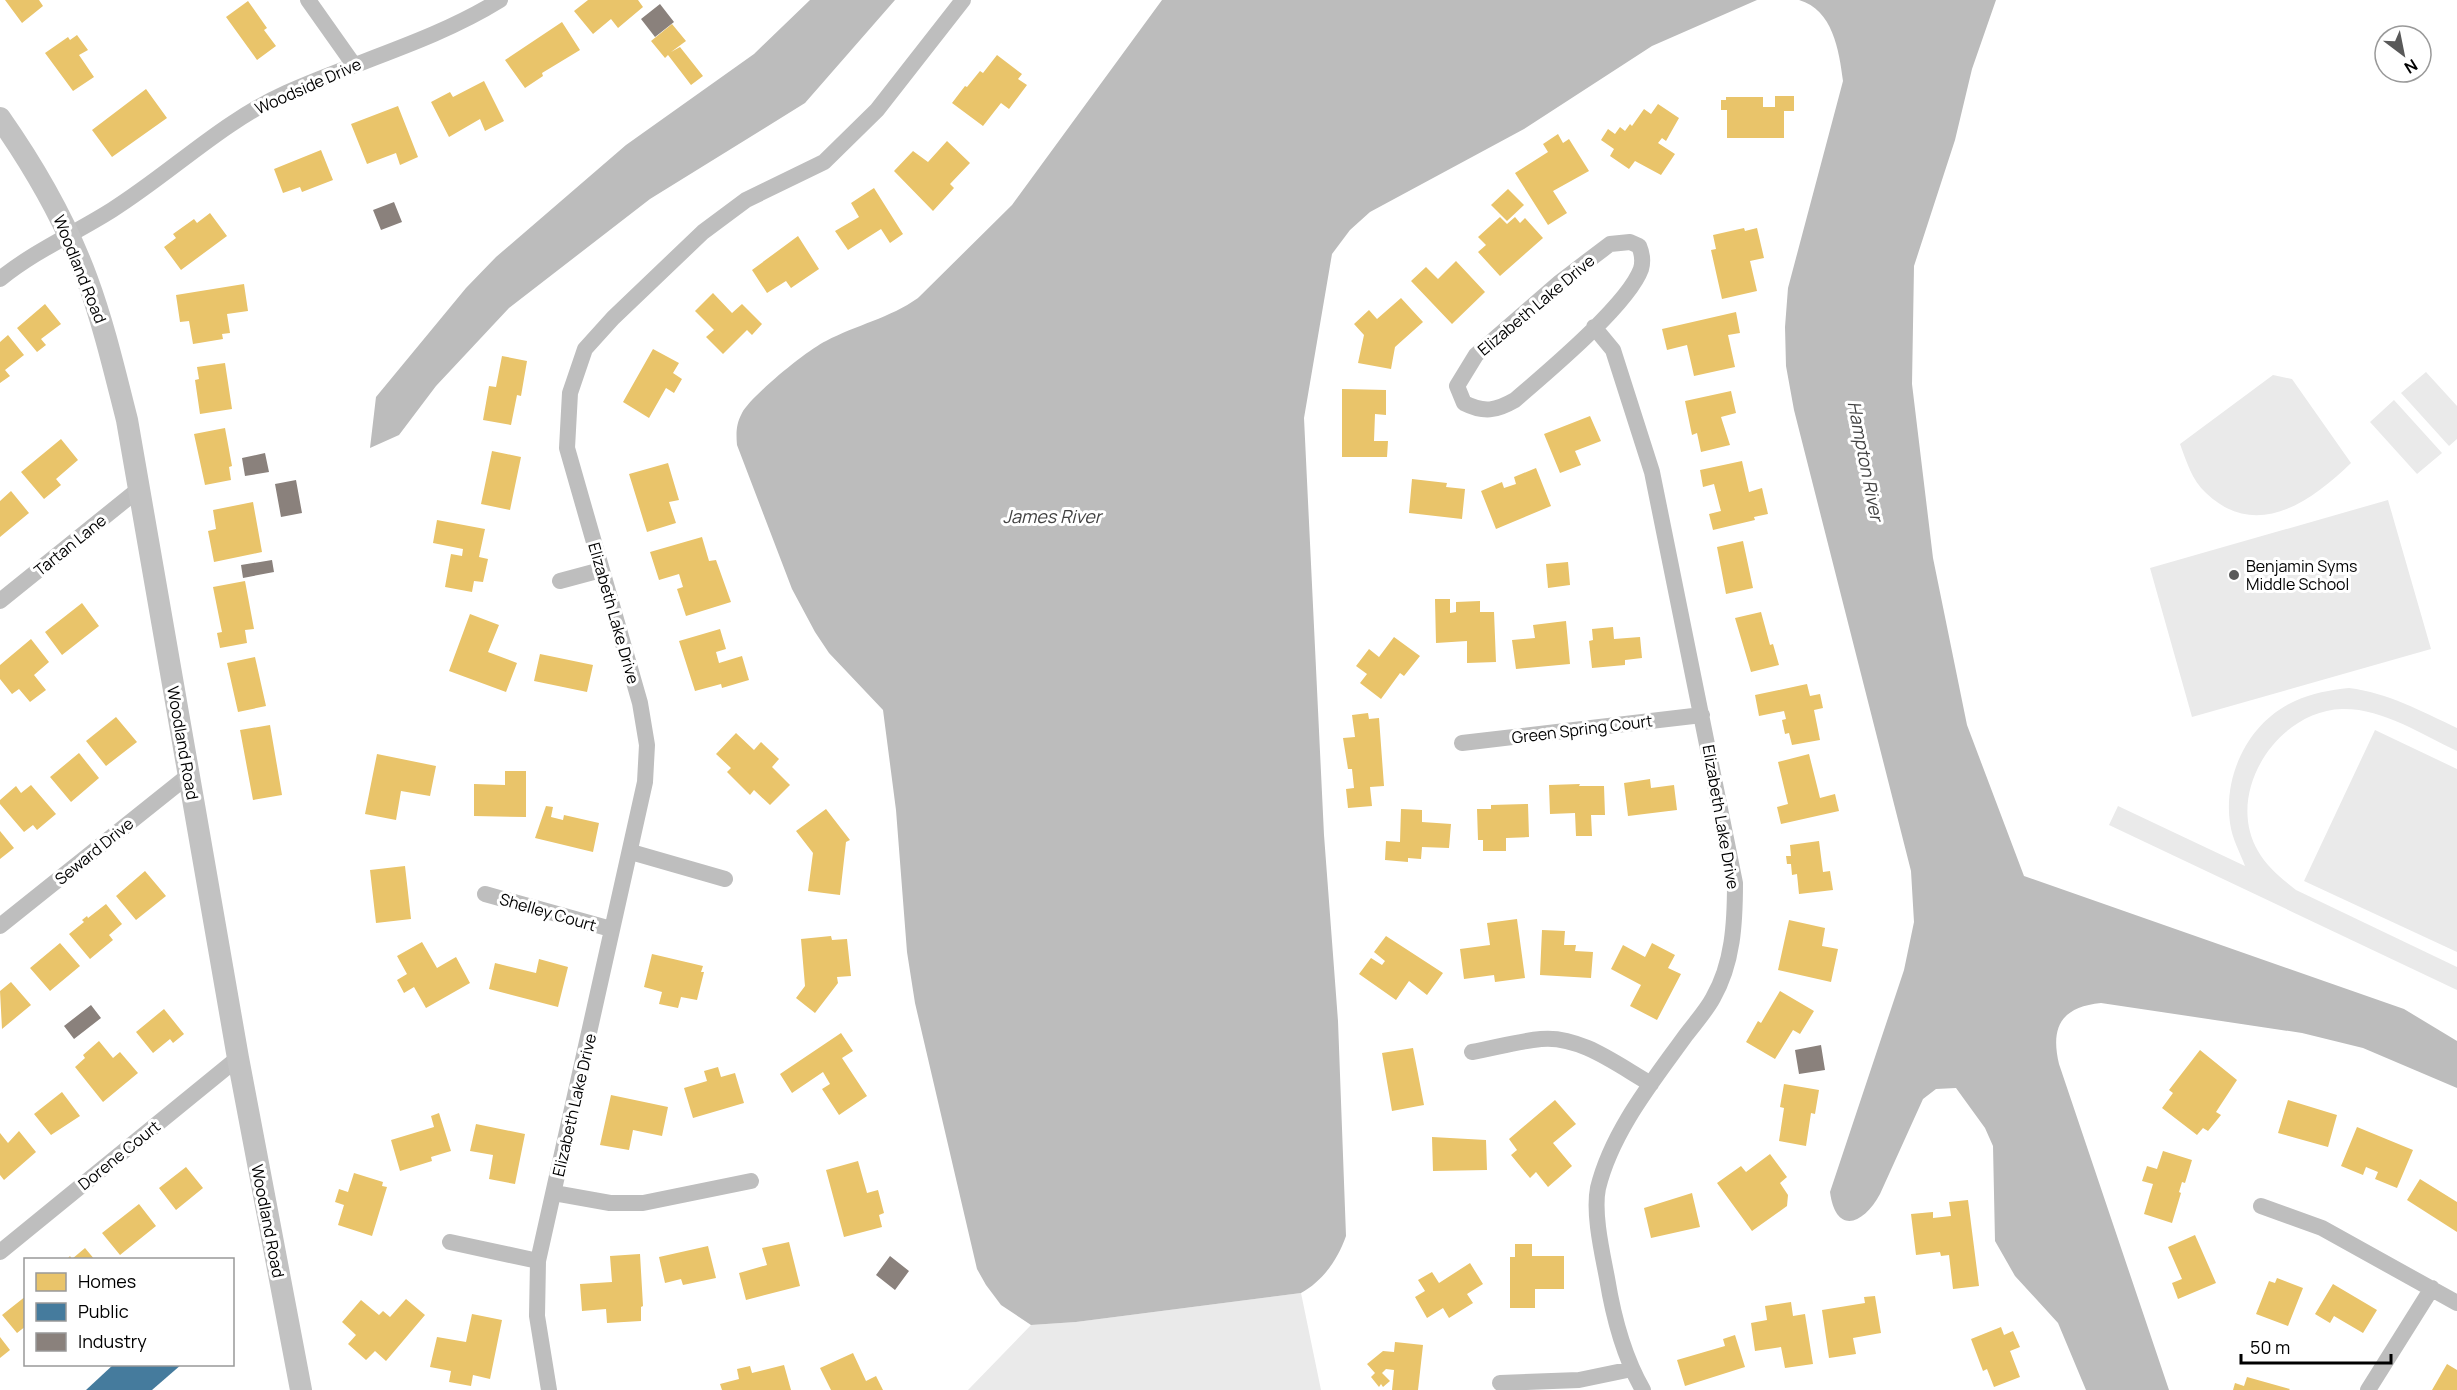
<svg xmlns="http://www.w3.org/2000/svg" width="2457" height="1390" viewBox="0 0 2457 1390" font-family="Manrope,sans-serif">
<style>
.green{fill:#eaeaea}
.water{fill:#bcbcbc}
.homes{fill:#e9c46a}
.public{fill:#457b9d}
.industry{fill:#8a817c}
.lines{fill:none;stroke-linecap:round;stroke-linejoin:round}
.street{stroke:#bebebe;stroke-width:16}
.secondary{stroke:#c2c2c2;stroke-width:22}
.poi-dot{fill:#595959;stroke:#fff;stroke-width:2}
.labels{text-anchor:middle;stroke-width:6;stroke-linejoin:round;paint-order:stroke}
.street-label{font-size:16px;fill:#000;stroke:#fff}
.poi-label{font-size:16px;fill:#000;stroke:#fff;text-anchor:start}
.water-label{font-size:18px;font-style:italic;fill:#414141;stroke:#fff}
</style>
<rect width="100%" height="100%" fill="#fff"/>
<path class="green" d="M2426 372 2457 406V439L2449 446 2401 393Z
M2273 375 2292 379 2351 463C2311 502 2256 541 2206 493 2192 481 2186 460 2180 444Z
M2394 400 2442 453 2417 474 2370 422Z
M2388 500 2431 649 2192 717 2150 568Z
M2349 688C2388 693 2421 711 2457 728V751C2421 734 2382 708 2342 709 2277 711 2224 793 2258 851 2267 867 2281 878 2296 890L2457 967V990L2109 825 2118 806 2245 866C2240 852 2232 839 2230 823 2223 775 2249 721 2295 701 2312 693 2330 690 2349 688Z
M2375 730 2457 769V952L2304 881Z
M1301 1293 1321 1390H968L1031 1325 1076 1322Z"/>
<path class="water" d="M810 0H895L805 103 650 199 509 308 436 386 399 435 370 448 376 397 466 288 496 257 626 145 754 54Z
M1162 0H1757L1652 46 1524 129 1370 212 1350 230 1332 254 1304 418 1324 835 1338 1021 1346 1236C1338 1259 1323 1281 1301 1293L1076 1322 1031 1325 1001 1305 986 1285 977 1269 915 1003 907 952 896 810 883 710 829 653 815 632 792 589 737 445C736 433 736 424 742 413 751 396 807 350 826 341 856 325 890 318 918 298L1012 205Z
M1799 0H1996L1972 69 1955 140 1914 266 1912 384 1933 558 1967 725 2024 876 2404 1009 2457 1041V1088L2363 1048 2302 1033 2101 1003C2062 1007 2050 1026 2059 1064L2169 1390H2086L2058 1323 2015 1276 1995 1241 1993 1146 1985 1128 1956 1088 1936 1089 1923 1099 1880 1194C1864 1224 1836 1236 1830 1192L1904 970 1914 922 1911 871 1794 410 1786 366 1785 327 1788 288 1843 81C1839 50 1833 10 1799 0Z"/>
<path class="homes" d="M5 0H39L43 6 22 23Z
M588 0H638L643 7 618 28 611 19 593 34 574 11Z
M248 1 267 28 264 30 276 46 257 60 226 17Z
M562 22 580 50 542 73 543 76 525 88 505 60Z
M672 24 686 41 671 52 680 47 703 76 691 85 668 55 665 58 651 41Z
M77 35 88 50 79 55 94 77 73 91 45 53 68 37 70 40Z
M997 55 1022 74 1018 79 1027 85 1009 109 1001 103 983 126 952 103 965 86 967 87 980 71 983 73Z
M484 81 504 121 485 131 480 119 449 137 431 102 450 92 453 97Z
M146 89 167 118 112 157 92 130Z
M1775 96H1794V111H1784V138H1727V110H1721V100H1726V97H1763V107H1775Z
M1658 104 1679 118 1666 141 1662 138 1658 143 1675 154 1661 175 1635 161 1629 169 1610 156 1614 149 1601 140 1608 129 1615 134 1620 127 1625 131 1630 124 1632 126 1644 109 1651 114Z
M398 106 418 157 400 165 396 153 367 164 351 124Z
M1558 134 1563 143 1569 139 1589 171 1553 191 1567 213 1548 225 1515 173 1548 152 1543 144Z
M947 141 970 163 950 184 954 188 933 211 894 171 913 151 928 162Z
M321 150 333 180 302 192 300 187 283 193 274 169Z
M874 188 903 234 890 243 881 229 848 250 835 231 859 217 851 203Z
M1508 189 1524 205 1507 221 1491 205Z
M210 213 227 236 181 270 164 247 176 238 173 234 194 219 197 223Z
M1500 217 1507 224 1515 217 1520 223 1525 218 1543 238 1500 276 1478 252 1486 245 1478 237Z
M1744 228 1745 231 1757 228 1764 258 1750 261 1757 291 1722 299 1711 250 1716 249 1713 235Z
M798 236 819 269 791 288 786 281 767 293 752 270Z
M1456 261 1485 292 1452 324 1411 281 1426 267 1438 279Z
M244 284 248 311 227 314 230 333 222 334 223 339 193 344 189 321 180 322 176 295Z
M713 293 732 313 742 304 762 324 752 335 747 330 723 354 706 337 714 330 695 311Z
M1401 298 1423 322 1395 347 1391 369 1358 363 1364 335 1354 324 1369 310 1377 319Z
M45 304 61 324 41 339 46 345 37 352 17 328Z
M1736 312 1740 333 1728 335 1735 367 1694 376 1687 345 1667 350 1662 329Z
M8 335 24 355 5 370 10 376 0 383V342Z
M653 349 679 363 673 373 682 379 674 393 666 388 649 418 623 402Z
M502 356 527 361 521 396 517 395 511 425 483 420 489 386 496 387Z
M225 363 232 409 200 414 195 380 199 379 197 367Z
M1342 389 1386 390V415L1375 414 1374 441H1388L1387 457H1342Z
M1731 391 1736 413 1721 417 1730 445 1701 452 1697 433 1692 435 1685 401Z
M1590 416 1601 441 1575 451 1581 465 1560 473 1544 434Z
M225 428 232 466 229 467 231 480 205 485 194 434Z
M61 439 78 460 56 479 61 485 44 499 21 472Z
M492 451 521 457 510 510 481 504Z
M1742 461 1749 492 1762 488 1768 514 1754 517 1755 520 1713 530 1709 514 1721 511 1714 484 1703 487 1700 470Z
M668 463 679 500 669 502 676 523 647 532 629 474Z
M1536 468 1551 506 1496 529 1481 491 1502 482 1504 488 1516 484 1514 477Z
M1412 479 1447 483 1446 487 1465 489 1462 519 1409 513Z
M11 491 29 513 0 537V501Z
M253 502 262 552 214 562 208 531 216 529 213 510Z
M437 520 485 529 479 557 488 559 483 582 474 581 472 592 445 587 451 554 462 556 463 549 433 543Z
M702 537 709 561 716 560 731 602 686 616 677 589 683 587 679 574 659 580 650 552Z
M1743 541 1753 588 1726 594 1717 547Z
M1568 562 1570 585 1548 588 1546 564Z
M245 581 254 629 245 630 247 643 220 648 217 633 222 632 213 587Z
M1435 599H1450V613L1456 612V602L1480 601V612H1494L1496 662 1467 663V641L1436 643Z
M82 603 99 626 62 655 45 632Z
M1761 612 1770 645 1773 644 1779 665 1751 672 1735 618Z
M470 614 499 625 488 652 517 663 506 692 449 671Z
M1566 621 1570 664 1516 669 1512 640 1535 638 1533 625Z
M1613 627 1614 639 1640 637 1642 658 1625 660V665L1592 668 1589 641 1593 640 1592 629Z
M720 629 726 649 716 652 719 663 742 656 749 680 722 688 721 684 695 691 679 641Z
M1394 637 1420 656 1404 676 1400 673 1381 699 1360 683 1367 674 1356 666 1369 649 1379 657Z
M31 639 49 662 34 675 46 690 30 702 19 689 12 694 0 679V665Z
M540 654 593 665 587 692 534 681Z
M255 657 266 706 238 712 227 663Z
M1807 684 1810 696 1820 694 1823 708 1814 710 1820 740 1792 745 1789 733 1785 734 1782 720 1786 719 1784 711 1759 716 1755 695Z
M1368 713 1369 719 1379 718 1384 786 1370 787 1372 806 1348 808 1346 789 1354 788 1352 769H1348L1343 738 1355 737 1352 715Z
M116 717 137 742 106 766 86 741Z
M270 725 282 795 253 800 240 730Z
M736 733 754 750 761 742 779 759 772 767 790 785 770 805 754 790 750 795 727 772 731 768 716 754Z
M79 753 99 778 71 802 50 777Z
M377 754 436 766 430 796 401 791 396 820 365 814Z
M1809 754 1820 798 1835 794 1839 811 1781 824 1777 807 1788 804 1778 762Z
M505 771H526V817L474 816V784L505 785Z
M1650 779 1651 788 1674 785 1677 810 1628 816 1624 783Z
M1580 784 1579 786H1604L1605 815H1591L1592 836H1576L1575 813 1550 814 1549 785Z
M31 785 56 814 37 830 33 825 24 832 0 804V800L16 786 21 793Z
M1528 804 1529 837 1506 838V851H1483V840H1478L1477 809H1491V805Z
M546 806 553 807 551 817 563 820 564 815 599 823 593 852 535 838Z
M826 809 850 840 846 842 840 895 808 891 813 853 796 831Z
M1401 809 1422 810V822L1451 824 1449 848 1422 847 1421 859 1408 858V862L1385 860 1386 841 1400 842Z
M0 831 14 848 0 859Z
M1819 841 1823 872 1830 871 1833 890 1799 894 1797 874 1792 875 1791 864H1787L1786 856H1791L1790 845Z
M405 866 411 919 376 923 370 870Z
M145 871 166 896 136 920 116 896Z
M106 904 122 924 109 935 113 940 90 959 69 934 84 922 82 920 87 916 88 918Z
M1517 919 1525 978 1495 982 1494 975 1464 979 1460 949 1490 945 1487 923Z
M1789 920 1825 928 1822 946 1838 949 1831 982 1778 970Z
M1542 930 1565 931 1564 945H1576L1575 951 1593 952 1591 978 1540 975Z
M831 936 832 940 847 939 851 976 837 977 838 983 815 1013 796 998 805 986 801 939Z
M1386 936 1443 973 1427 995 1409 981 1396 1000 1359 974 1371 958 1382 965 1385 961 1374 952Z
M422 942 437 968 456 957 470 983 426 1008 414 987 404 993 397 980 407 974 397 956Z
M60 943 80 966 50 991 30 968Z
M1652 943 1675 955 1668 968 1681 974 1657 1020 1630 1006 1641 985 1611 969 1623 945 1645 957Z
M652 954 703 966 701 972H704L697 1000 681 997 678 1008 659 1004 662 992 644 987Z
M539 959 568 967 558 1007 489 989 495 963 536 973Z
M11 982 31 1005 2 1029 0 991Z
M1780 991 1814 1011 1800 1034 1793 1030 1775 1059 1746 1042 1758 1021 1761 1023Z
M164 1009 184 1034 173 1043 170 1039 153 1053 136 1032Z
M841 1033 853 1051 842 1058 867 1096 839 1115 822 1089 830 1084 823 1072 792 1093 780 1074Z
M99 1041 113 1058 120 1052 138 1073 103 1102 75 1067 85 1058 83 1055Z
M1413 1048 1424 1105 1392 1111 1382 1053Z
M2200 1050 2237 1080 2216 1112 2221 1115 2208 1131 2203 1128 2197 1135 2162 1108 2173 1093 2169 1090Z
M718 1067 721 1077 735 1073 744 1103 693 1118 684 1088 707 1081 704 1071Z
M1784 1084 1819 1090 1815 1114 1811 1113 1806 1146 1779 1141 1784 1108 1780 1107Z
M62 1092 80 1116 51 1135 34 1114Z
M611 1095 668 1107 662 1136 633 1130 629 1150 600 1145Z
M1555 1100 1576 1124 1553 1143 1572 1166 1548 1187 1536 1172 1530 1178 1511 1155 1517 1150 1509 1139Z
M2288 1100 2337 1115 2328 1147 2278 1133Z
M439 1113 451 1151 431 1157 432 1161 400 1171 391 1140 434 1127 431 1116Z
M476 1124 525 1134 515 1184 489 1179 493 1155 470 1151Z
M2357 1127 2413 1150 2397 1188 2375 1179 2378 1172 2366 1167 2363 1175 2341 1166Z
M19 1131 36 1152 4 1180 0 1175V1133L8 1143Z
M1432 1137 1486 1140 1487 1170 1433 1171Z
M2163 1151 2192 1160 2185 1183 2182 1182 2179 1192 2181 1193 2172 1223 2144 1214 2153 1184 2142 1181 2147 1166 2157 1169Z
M1770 1154 1787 1177 1780 1183 1788 1195 1787 1206 1752 1231 1717 1183 1741 1166 1746 1172Z
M858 1161 867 1193 878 1190 884 1213 879 1215 882 1227 844 1237 826 1170Z
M186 1167 203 1188 176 1210 159 1188Z
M354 1173 383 1182 382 1186 387 1187 372 1236 338 1225 344 1205 335 1202 339 1189 348 1192Z
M2420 1179 2457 1202V1232L2407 1200Z
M1692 1193 1700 1227 1651 1238 1644 1208Z
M1968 1200 1979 1286 1953 1289 1949 1255 1941 1256 1940 1252 1916 1255 1911 1214 1933 1212V1218L1951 1216 1949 1202Z
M139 1204 156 1226 120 1255 102 1233Z
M2195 1235 2216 1283 2178 1299 2172 1283 2182 1279 2168 1247Z
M789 1242 800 1286 746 1300 739 1273 767 1265 762 1248Z
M1515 1244H1532V1256H1564V1289H1535V1308H1510V1257H1515Z
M708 1246 716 1278 683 1285 681 1279 665 1283 659 1257Z
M85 1248 95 1260H66L70 1256 72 1259Z
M640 1254 643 1306 641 1307V1321L607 1323 606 1309 582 1311 580 1284 612 1282 610 1256Z
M1470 1263 1483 1284 1467 1294 1473 1303 1449 1318 1443 1308 1427 1318 1415 1297 1425 1291 1418 1280 1432 1272 1439 1283Z
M2277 1278 2303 1288 2288 1326 2256 1314 2269 1281 2275 1283Z
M2333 1284 2377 1310 2363 1333 2334 1316 2330 1323 2315 1314Z
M26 1296V1326L17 1333 2 1315Z
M1875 1296 1881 1333 1853 1338 1856 1354 1829 1358 1822 1310 1865 1303 1864 1297Z
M406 1299 425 1315 386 1361 375 1351 366 1360 348 1344 356 1335 342 1322 361 1300 379 1315 383 1311 390 1317Z
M1791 1302 1793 1316 1805 1314 1813 1364 1785 1368 1781 1347 1755 1351 1751 1323 1767 1320 1765 1306Z
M472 1314 502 1320 490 1379 473 1375 471 1386 449 1382 451 1371 430 1367 437 1337 466 1342Z
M2001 1327 2004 1335 2013 1331 2020 1347 2010 1351 2020 1377 1994 1387 1987 1369 1983 1371 1971 1339Z
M1735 1335 1745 1367 1685 1386 1677 1360 1725 1346 1723 1339Z
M0 1337 10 1350 0 1358Z
M1395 1342 1423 1345 1418 1390H1392L1394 1370 1386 1369 1382 1373 1390 1381 1383 1387 1381 1384 1379 1387 1371 1377 1375 1373 1367 1364 1383 1351 1394 1352Z
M853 1353 866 1381 876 1376 883 1390H831L820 1368Z
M2447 1364 2457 1370V1390H2432Z
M784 1365 791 1390H722L720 1384 739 1379 737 1369 750 1366 752 1373Z
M2247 1377 2290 1389 2289 1390H2233L2235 1383 2244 1386Z"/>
<path class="public" d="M114 1364H182L152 1390H86Z"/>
<path class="industry" d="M660 4 674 22 655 37 641 19Z
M394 202 402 222 381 230 373 210Z
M265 453 269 472 245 476 242 458Z
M296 480 302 513 281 517 275 484Z
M272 560 274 572 243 578 241 565Z
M91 1005 101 1018 74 1039 64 1026Z
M1821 1045 1825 1070 1799 1074 1795 1050Z
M890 1256 909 1271 895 1290 876 1275Z"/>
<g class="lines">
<path class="street" d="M308 0 354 65
M1630 242 1639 246C1642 253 1643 262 1641 269 1628 305 1546 373 1515 400 1496 411 1484 413 1464 403L1457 386 1476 355 1560 282 1610 244Z
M0 279C36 250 74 234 112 210 172 172 222 122 286 93 357 61 434 41 500 0
M1594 327 1613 350 1652 472 1735 883C1735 923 1733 963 1713 998 1706 1011 1695 1023 1686 1035 1653 1081 1612 1131 1598 1188 1593 1213 1602 1252 1607 1278 1613 1315 1624 1357 1643 1390
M560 581 601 570
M0 601 139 489
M1462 743 1702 715
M631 852 725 879
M485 894 611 929
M0 926 189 775
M1472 1052C1495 1048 1518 1041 1541 1039 1580 1035 1619 1066 1651 1084
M554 1193 610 1203H643L751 1181
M2261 1206 2322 1228 2457 1303
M450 1242 538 1261
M0 1252 238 1058
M1500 1383 1579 1380 1632 1369
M549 1390 537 1316 538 1261 645 782 647 745 640 703 567 448 570 393 585 349 613 318 703 232 746 200 824 162 877 110 963 0
M2368 1390 2432 1288"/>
<path class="secondary" d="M0 118C35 168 66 222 87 279 104 325 115 373 127 420L238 1058 301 1390"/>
</g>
<circle class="poi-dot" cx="2234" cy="575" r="6"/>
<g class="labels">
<g class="street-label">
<text transform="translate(308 86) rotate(-24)" y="6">Woodside Drive</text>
<text transform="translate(80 269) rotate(68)" y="6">Woodland Road</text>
<text transform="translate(1536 305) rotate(-40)" y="6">Elizabeth Lake Drive</text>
<text transform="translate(70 545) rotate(-39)" y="6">Tartan Lane</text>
<text transform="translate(614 613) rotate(74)" y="6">Elizabeth Lake Drive</text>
<text transform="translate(1582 729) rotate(-7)" y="6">Green Spring Court</text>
<text transform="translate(183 743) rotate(80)" y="6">Woodland Road</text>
<text transform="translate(1721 817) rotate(80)" y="6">Elizabeth Lake Drive</text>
<text transform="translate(94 851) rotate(-39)" y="6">Seward Drive</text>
<text transform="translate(548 912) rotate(16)" y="6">Shelley Court</text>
<text transform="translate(574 1105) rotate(-77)" y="6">Elizabeth Lake Drive</text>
<text transform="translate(119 1155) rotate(-39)" y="6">Dorene Court</text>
<text transform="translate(268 1221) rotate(79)" y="6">Woodland Road</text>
</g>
<g class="poi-label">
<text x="2246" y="572">Benjamin Syms<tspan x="2246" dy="18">Middle School</tspan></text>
</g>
<g class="water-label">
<text transform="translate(1865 461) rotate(79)" y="6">Hampton River</text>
<text x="1052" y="523">James River</text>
</g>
</g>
<rect x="24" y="1258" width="210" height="108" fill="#ffffff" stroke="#999999" stroke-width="1.5"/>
<rect x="36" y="1273" width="30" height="18" fill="#e9c46a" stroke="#999999" stroke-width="1.5"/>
<text x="78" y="1288" font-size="18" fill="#000000">Homes</text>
<rect x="36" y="1303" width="30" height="18" fill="#457b9d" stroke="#999999" stroke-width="1.5"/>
<text x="78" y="1318" font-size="18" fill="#000000">Public</text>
<rect x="36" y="1333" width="30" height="18" fill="#8a817c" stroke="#999999" stroke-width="1.5"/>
<text x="78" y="1348" font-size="18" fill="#000000">Industry</text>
<g transform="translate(2403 54) rotate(148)"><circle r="28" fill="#ffffff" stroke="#999999" stroke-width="1.5"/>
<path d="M0-4.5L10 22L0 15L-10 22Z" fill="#595959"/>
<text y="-9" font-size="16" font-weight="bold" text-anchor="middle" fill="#000000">N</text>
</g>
<path d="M2241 1354v9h150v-9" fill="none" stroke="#000000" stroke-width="3"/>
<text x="2250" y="1354" font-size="18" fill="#000000" stroke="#ffffff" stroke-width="4.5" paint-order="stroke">50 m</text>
</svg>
